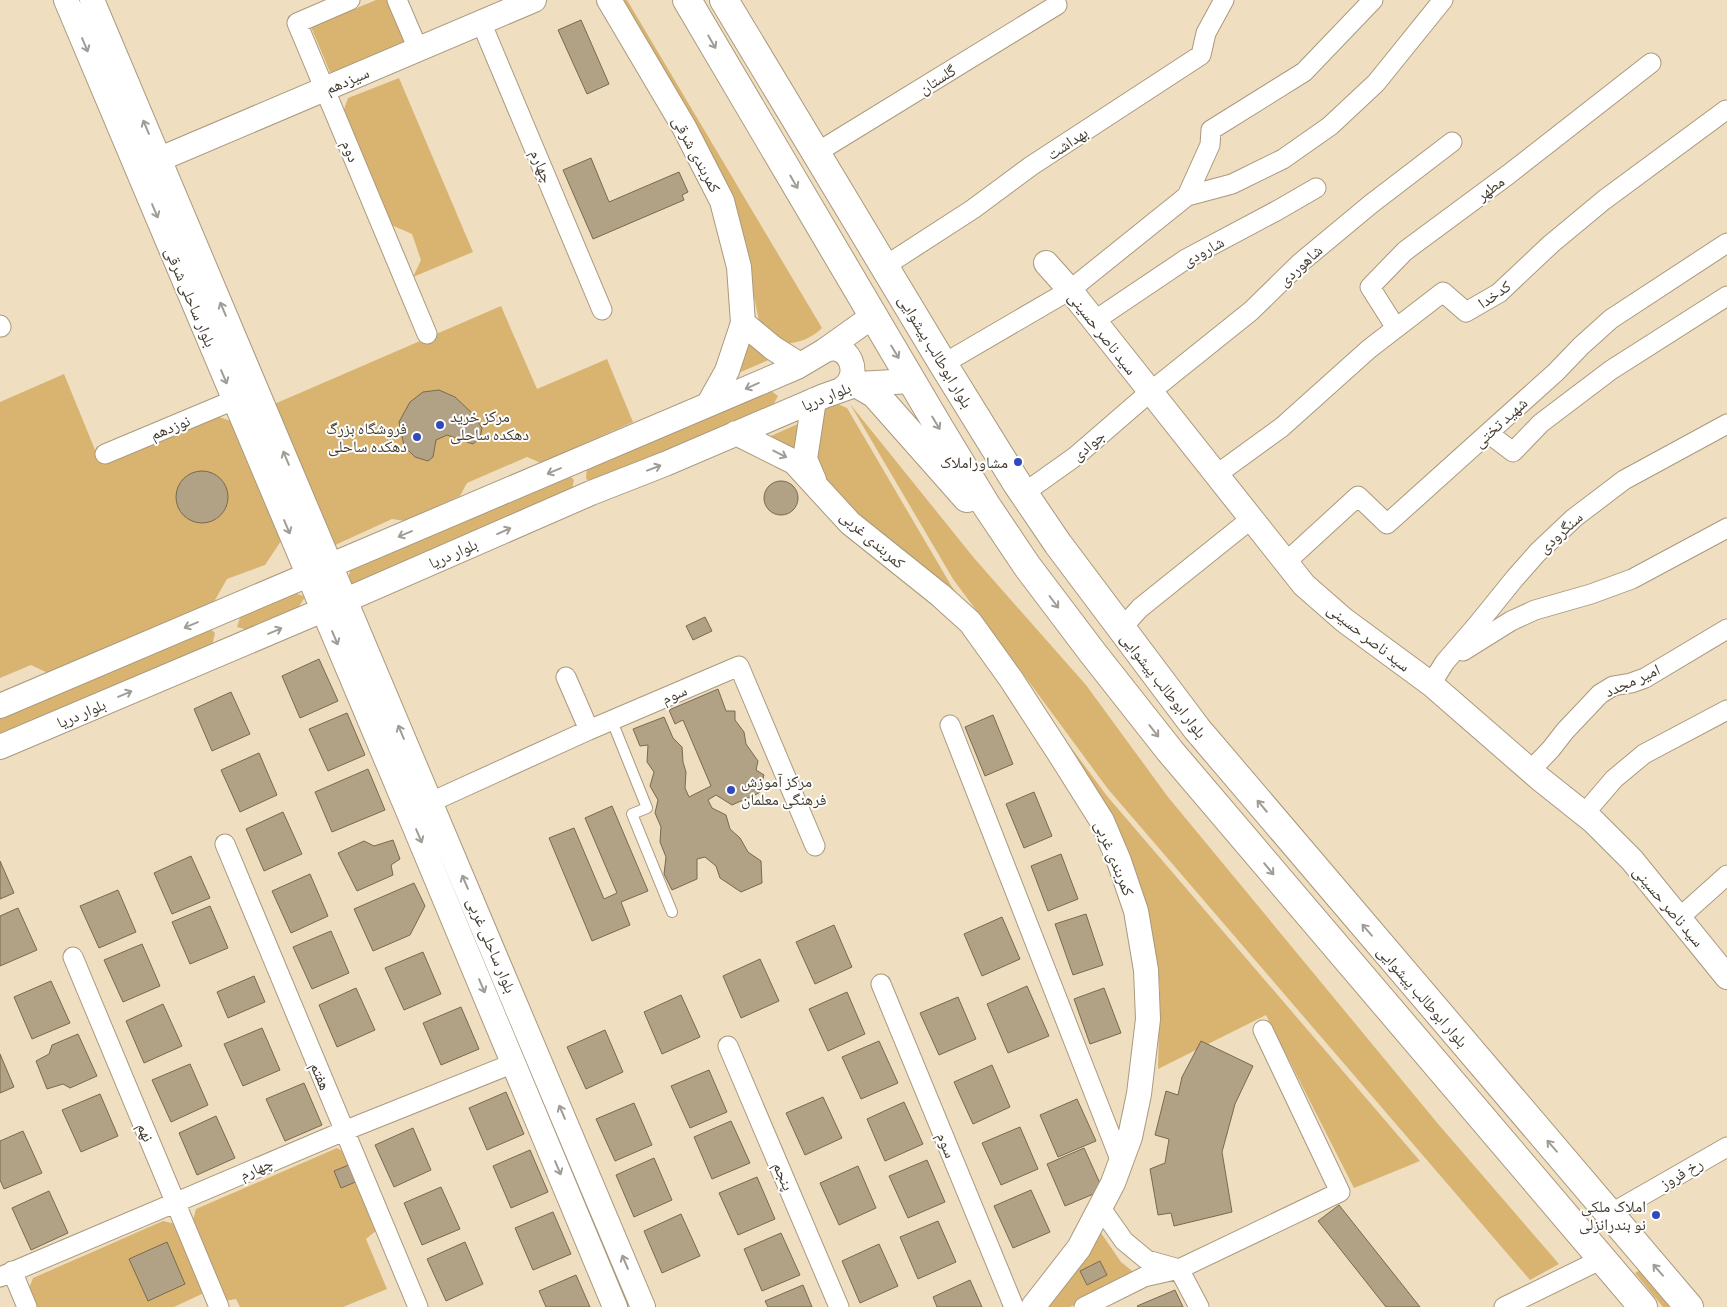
<svg xmlns="http://www.w3.org/2000/svg" width="1727" height="1307" viewBox="0 0 1727 1307" font-family="'Source Sans 3','Noto Naskh Arabic',sans-serif">
<style>
.green{fill:#d9b471}
.building{fill:#b1a185;stroke:#796a4f}
.lines{fill:none;stroke-linecap:round;stroke-linejoin:round}
.service-casing{stroke:#aa997d;stroke-width:12}
.minor-casing{stroke:#aa997d;stroke-width:21}
.tertiary-casing{stroke:#aa997d;stroke-width:26}
.trunk-casing{stroke:#aa997d;stroke-width:30}
.service{stroke:#fff;stroke-width:10}
.minor{stroke:#fff;stroke-width:19}
.tertiary{stroke:#fff;stroke-width:24}
.trunk{stroke:#fff;stroke-width:28}
.oneway{stroke:#a09d97}
.poi-dot{fill:#314bbc;stroke:#fff;stroke-width:2}
.labels{text-anchor:middle;stroke-width:4;stroke-linejoin:round;paint-order:stroke}
.street-label{font-size:16px;fill:#423b2f;stroke:#fff}
.poi-label{font-size:16px;fill:#423b2f;stroke:#fff;text-anchor:end}
</style>
<rect width="100%" height="100%" fill="#efdec0"/>
<path class="green" d="M376 0H387L409 52 335 84 311 27Z
M620 0H627L822 328C811 339 800 342 785 344L760 325 754 297 747 246 719 169 681 100Z
M399 78 473 252 413 277 421 260 412 234 389 224 343 112 348 98Z
M501 306 537 389 607 359 633 422 541 463 527 457 467 483 460 496 405 521 392 519 333 546 272 405Z
M747 339 771 359 736 374Z
M64 374 100 462 216 416 234 422 281 541 265 565 227 579 211 607 50 674 31 665 0 678V402Z
M766 387 778 396 772 407 595 484 586 479 587 466Z
M833 402 847 408 952 587 1107 796 1420 1161 1354 1188 1266 1015 1158 1069 1160 986 1141 892 1118 828 1087 774 951 589 935 586 825 484 811 458 819 409Z
M850 404 974 558 1086 685 1168 797 1439 1125 1559 1264 1530 1280 1108 789 953 579Z
M800 423 797 455 764 439Z
M566 472 574 480 571 494 359 586 347 582 351 568Z
M289 590 305 597 296 611 252 631 237 627 242 611Z
M206 625 215 633 212 646 0 737V714Z
M337 1148 348 1154 377 1230 366 1239 387 1289 343 1307H240L236 1299 225 1301 192 1224 196 1209Z
M163 1221 176 1224 206 1292 174 1307H35L28 1291 33 1278Z
M1101 1233 1121 1262 1136 1274 1070 1307H1046L1079 1265Z
M1642 1269 1675 1307H1663L1635 1273Z"/>
<path class="building" d="M581 20 609 84 587 94 558 30Z
M591 158 609 202 679 172 688 192 682 195 684 200 593 239 563 170Z
M439 390 455 397 473 414 482 428 480 438 473 444 447 435 436 440 433 457 428 461 415 457 404 446 399 422 410 402 423 392Z
M176 497a26 26 0 1 1 52 0a26 26 0 1 1-52 0Z
M764 498a17 17 0 1 1 34 0a17 17 0 1 1-34 0Z
M705 617 712 631 693 640 686 626Z
M319 659 338 701 300 718 282 676Z
M718 689 726 711H735V720L744 732 746 744 758 761 756 770 764 775 759 793 732 805 716 795 708 800 712 808 726 815 730 829 740 838 748 852 761 861 762 883 741 892 720 878 716 866 705 857 697 859V879L672 890 664 874 666 857 660 842 661 827 655 813 658 800 650 786 654 772 647 762 648 745 640 746 633 729 664 717 673 738 682 747 683 762 686 772 685 788 689 797 711 786 683 720 675 724 669 710Z
M231 692 250 734 212 751 194 709Z
M347 713 365 755 328 771 309 729Z
M993 715 1013 764 985 776 965 727Z
M259 753 277 795 240 812 221 770Z
M368 769 385 810 332 832 315 792Z
M1034 792 1052 836 1024 848 1006 804Z
M612 806 648 891 621 902 630 925 592 941 549 838 574 828 604 899 617 893 585 818Z
M283 812 302 854 264 871 246 829Z
M393 840 400 859 391 865 393 875 357 891 338 853 364 841 374 846Z
M1061 854 1078 899 1048 911 1031 866Z
M191 856 210 898 172 914 154 873Z
M0 861 14 893 0 899Z
M310 874 328 916 291 933 272 891Z
M414 883 425 906 410 935 373 951 354 909Z
M118 890 136 932 99 948 80 906Z
M210 906 228 948 190 964 172 922Z
M18 908 37 950 0 966V916Z
M1086 914 1103 965 1073 975 1055 924Z
M1002 917 1020 959 982 976 964 934Z
M834 925 852 967 815 984 796 942Z
M331 931 349 973 312 989 293 947Z
M142 944 160 986 123 1002 104 960Z
M423 952 441 994 404 1010 385 968Z
M760 959 779 1001 741 1018 723 976Z
M254 976 265 1002 228 1018 217 992Z
M51 981 70 1023 32 1039 14 997Z
M1027 986 1049 1036 1008 1053 987 1004Z
M356 988 375 1030 337 1047 319 1005Z
M1104 988 1121 1033 1090 1044 1074 999Z
M847 992 865 1034 828 1051 809 1009Z
M681 995 700 1037 662 1054 644 1012Z
M958 997 976 1039 939 1055 920 1013Z
M163 1004 182 1046 144 1063 126 1021Z
M461 1007 479 1049 441 1065 423 1023Z
M262 1028 280 1070 243 1086 224 1044Z
M605 1030 623 1072 586 1089 567 1047Z
M78 1034 97 1076 70 1088 63 1084 47 1089 36 1061 49 1054 52 1045Z
M879 1041 898 1083 861 1099 842 1057Z
M1201 1041 1253 1066 1235 1104 1222 1152 1232 1212 1174 1226 1171 1213 1158 1215 1150 1169 1165 1163 1169 1139 1155 1135 1166 1091 1178 1095 1182 1077Z
M0 1054 14 1087 0 1093Z
M190 1064 208 1105 171 1122 152 1080Z
M992 1065 1010 1107 973 1124 954 1082Z
M709 1070 727 1112 690 1128 671 1086Z
M304 1083 322 1125 285 1141 266 1099Z
M506 1092 524 1134 487 1150 469 1108Z
M100 1094 118 1136 81 1152 62 1110Z
M823 1097 842 1138 805 1155 786 1113Z
M1077 1099 1096 1141 1058 1157 1040 1115Z
M904 1102 923 1144 885 1161 867 1119Z
M634 1103 652 1145 615 1161 596 1119Z
M216 1116 235 1158 197 1175 179 1133Z
M731 1121 750 1163 712 1179 694 1137Z
M1020 1127 1038 1169 1001 1185 982 1143Z
M413 1128 431 1170 394 1187 375 1145Z
M23 1131 42 1173 4 1189 0 1180V1141Z
M1084 1148 1103 1190 1065 1206 1047 1164Z
M530 1150 548 1192 511 1208 493 1166Z
M654 1158 672 1200 634 1217 616 1175Z
M927 1160 945 1202 908 1218 889 1176Z
M351 1164 358 1181 341 1188 334 1171Z
M858 1166 876 1208 839 1225 820 1183Z
M757 1177 775 1219 738 1235 719 1193Z
M441 1187 460 1229 422 1245 404 1203Z
M1031 1190 1050 1232 1013 1248 994 1206Z
M49 1191 68 1233 31 1250 12 1208Z
M1339 1205 1420 1307H1386L1318 1221Z
M553 1212 571 1254 533 1270 515 1228Z
M681 1214 700 1256 662 1273 644 1231Z
M938 1221 956 1262 918 1279 900 1237Z
M781 1233 800 1275 762 1291 744 1249Z
M167 1242 185 1284 148 1301 129 1259Z
M465 1242 483 1284 446 1301 427 1259Z
M879 1244 898 1286 860 1303 842 1261Z
M1100 1261 1107 1275 1087 1285 1080 1271Z
M576 1275 590 1307H546L539 1291Z
M970 1280 982 1307H937L933 1297Z
M803 1285 812 1307H768L765 1301Z
M1175 1290 1183 1307H1138L1137 1306Z"/>
<g class="lines">
<g class="service-casing">
<path id="service" d="M612 721 647 808 632 814 672 912"/>
</g>
<g class="minor-casing">
<path id="minor" d="M350 0 297 23 427 334
M397 0 418 49
M481 22 602 310
M816 153 1057 5
M1187 196 1210 145 1211 130 1304 72 1373 0
M885 266 973 209 1031 166 1201 55 1206 33 1224 0
M1094 321 1186 259 1278 210 1316 188
M0 325 1 327
M1396 328 1370 287 1405 251 1509 174 1651 63
M943 364 1070 290 1187 196 1232 184 1283 159 1330 126 1376 83 1443 0
M1488 433 1513 452 1541 423 1611 370 1727 296
M105 454 234 400
M1216 475 1282 427 1369 349 1443 292 1466 312 1499 293 1551 244 1604 200 1726 110
M1024 493 1076 456 1150 392 1251 311 1300 263 1371 204 1452 142
M1286 562 1358 496 1387 524 1556 372 1581 346 1611 319 1727 243
M1121 629 1140 608 1251 519
M1463 651 1511 621 1535 610 1591 594 1632 579 1727 528
M566 677 589 730
M1431 684 1445 662 1477 625 1515 578 1538 552 1574 518 1624 480 1727 424
M950 725 1121 1162
M1530 771 1551 749 1565 731 1600 694 1613 686 1631 683 1645 678 1727 629
M431 802 589 730 739 666 815 846
M1584 814 1614 779 1644 754 1727 710
M225 844 418 1307
M1679 918 1727 875
M73 957 219 1307
M881 984 1014 1307
M728 1046 839 1307
M1100 1207 1124 1241 1147 1260 1179 1269 1199 1307
M1610 1214 1727 1147
M12 1271 27 1307
M0 1277 344 1131 514 1063
M1084 1307 1144 1277 1179 1269 1340 1192 1263 1030
M1504 1307 1602 1259"/>
</g>
<g class="tertiary-casing">
<path id="tertiary" d="M66 0 408 811 615 1307
M92 0 643 1307
M609 0 684 127 722 201 739 267 743 323 727 371 708 405
M149 169 160 159 534 0
M1046 263 1070 290 1304 585 1344 620 1431 684 1539 778 1593 821 1632 860 1727 977
M743 323 773 348 800 365
M824 351C848 339 864 375 842 389
M736 433 794 462 850 523 940 595 970 622 1011 679 1061 756 1102 821 1119 861 1136 911 1146 970 1148 1019 1139 1094 1130 1137 1113 1183 1079 1248 1033 1307
M814 480 805 459 814 400
M0 706 797 367 824 351 873 316
M0 747 323 610 591 493 665 464 824 396 858 384 911 381"/>
</g>
<g class="trunk-casing">
<path id="trunk" d="M687 0 940 429 986 505 1027 566 1092 652 1170 751 1643 1307
M724 0 943 364 1018 485 1058 544 1197 729 1689 1307
M858 384 875 394 967 498"/>
</g>
<use href="#service" class="service"/>
<use href="#minor" class="minor"/>
<use href="#tertiary" class="tertiary"/>
<use href="#trunk" class="trunk"/>
</g>
<defs><path id="oneway-shaft" d="M-6 0H5M1.5-3L5.5 0L1.5 3" fill="none" stroke-width="1.6" stroke-linecap="round" stroke-linejoin="round" transform="scale(1.25)"/></defs>
<g class="oneway">
<use href="#oneway-shaft" transform="translate(712 42) rotate(60)"/>
<use href="#oneway-shaft" transform="translate(85 45) rotate(67)"/>
<use href="#oneway-shaft" transform="translate(146 127) rotate(-113)"/>
<use href="#oneway-shaft" transform="translate(794 182) rotate(60)"/>
<use href="#oneway-shaft" transform="translate(155 211) rotate(67)"/>
<use href="#oneway-shaft" transform="translate(223 309) rotate(-113)"/>
<use href="#oneway-shaft" transform="translate(895 352) rotate(59)"/>
<use href="#oneway-shaft" transform="translate(224 377) rotate(67)"/>
<use href="#oneway-shaft" transform="translate(752 386) rotate(156)"/>
<use href="#oneway-shaft" transform="translate(936 423) rotate(59)"/>
<use href="#oneway-shaft" transform="translate(780 454) rotate(27)"/>
<use href="#oneway-shaft" transform="translate(286 458) rotate(-113)"/>
<use href="#oneway-shaft" transform="translate(654 468) rotate(-21)"/>
<use href="#oneway-shaft" transform="translate(554 471) rotate(157)"/>
<use href="#oneway-shaft" transform="translate(287 527) rotate(67)"/>
<use href="#oneway-shaft" transform="translate(504 531) rotate(-24)"/>
<use href="#oneway-shaft" transform="translate(405 534) rotate(157)"/>
<use href="#oneway-shaft" transform="translate(1054 602) rotate(53)"/>
<use href="#oneway-shaft" transform="translate(191 625) rotate(157)"/>
<use href="#oneway-shaft" transform="translate(275 631) rotate(-23)"/>
<use href="#oneway-shaft" transform="translate(335 638) rotate(67)"/>
<use href="#oneway-shaft" transform="translate(125 694) rotate(-23)"/>
<use href="#oneway-shaft" transform="translate(1154 731) rotate(52)"/>
<use href="#oneway-shaft" transform="translate(401 732) rotate(-113)"/>
<use href="#oneway-shaft" transform="translate(1262 806) rotate(-130)"/>
<use href="#oneway-shaft" transform="translate(419 836) rotate(67)"/>
<use href="#oneway-shaft" transform="translate(1269 869) rotate(50)"/>
<use href="#oneway-shaft" transform="translate(465 882) rotate(-113)"/>
<use href="#oneway-shaft" transform="translate(1367 930) rotate(-131)"/>
<use href="#oneway-shaft" transform="translate(482 986) rotate(67)"/>
<use href="#oneway-shaft" transform="translate(562 1112) rotate(-113)"/>
<use href="#oneway-shaft" transform="translate(1552 1146) rotate(-131)"/>
<use href="#oneway-shaft" transform="translate(558 1168) rotate(67)"/>
<use href="#oneway-shaft" transform="translate(625 1262) rotate(-113)"/>
<use href="#oneway-shaft" transform="translate(1658 1270) rotate(-131)"/>
</g>
<g class="poi-dot">
<circle cx="440" cy="425" r="5"/>
<circle cx="417" cy="437" r="5"/>
<circle cx="1018" cy="462" r="5"/>
<circle cx="731" cy="790" r="5"/>
<circle cx="1656" cy="1215" r="5"/>
</g>
<g class="labels">
<g class="street-label">
<text transform="translate(937 79) rotate(-32)" y="6">گلستان</text>
<text transform="translate(347 80) rotate(-23)" y="6">سیزدهم</text>
<text transform="translate(1067 143) rotate(-34)" y="6">بهداشت</text>
<text transform="translate(351 151) rotate(68)" y="6">دوم</text>
<text transform="translate(697 154) rotate(62)" y="6">کمربندی شرقی</text>
<text transform="translate(542 166) rotate(67)" y="6">چهارم</text>
<text transform="translate(1490 188) rotate(-36)" y="6">مطهر</text>
<text transform="translate(1203 251) rotate(-29)" y="6">شارودی</text>
<text transform="translate(1300 265) rotate(-42)" y="6">شاهوردی</text>
<text transform="translate(1494 294) rotate(-35)" y="6">کدخدا</text>
<text transform="translate(191 297) rotate(67)" y="6">بلوار ساحلی شرقی</text>
<text transform="translate(1103 333) rotate(52)" y="6">سید ناصر حسینی</text>
<text transform="translate(936 351) rotate(59)" y="6">بلوار ابوطالب پیشوایی</text>
<text transform="translate(826 396) rotate(-22)" y="6">بلوار دریا</text>
<text transform="translate(1500 422) rotate(-42)" y="6">شهید تختی</text>
<text transform="translate(170 427) rotate(-22)" y="6">نوزدهم</text>
<text transform="translate(1088 445) rotate(-40)" y="6">جوادی</text>
<text transform="translate(1560 532) rotate(-42)" y="6">سنگرودی</text>
<text transform="translate(873 539) rotate(41)" y="6">کمربندی غربی</text>
<text transform="translate(453 553) rotate(-24)" y="6">بلوار دریا</text>
<text transform="translate(1369 637) rotate(38)" y="6">سید ناصر حسینی</text>
<text transform="translate(1632 680) rotate(-24)" y="6">امیر مجدد</text>
<text transform="translate(1164 685) rotate(52)" y="6">بلوار ابوطالب پیشوایی</text>
<text transform="translate(674 694) rotate(-23)" y="6">سوم</text>
<text transform="translate(81 713) rotate(-23)" y="6">بلوار دریا</text>
<text transform="translate(1115 858) rotate(68)" y="6">کمربندی غربی</text>
<text transform="translate(1669 906) rotate(50)" y="6">سید ناصر حسینی</text>
<text transform="translate(492 945) rotate(67)" y="6">بلوار ساحلی غربی</text>
<text transform="translate(1423 996) rotate(49)" y="6">بلوار ابوطالب پیشوایی</text>
<text transform="translate(321 1076) rotate(67)" y="6">هفتم</text>
<text transform="translate(146 1132) rotate(67)" y="6">نهم</text>
<text transform="translate(947 1145) rotate(68)" y="6">سوم</text>
<text transform="translate(256 1168) rotate(-23)" y="6">چهارم</text>
<text transform="translate(1681 1173) rotate(-30)" y="6">رخ فروز</text>
<text transform="translate(784 1176) rotate(67)" y="6">پنجم</text>
</g>
<g class="poi-label">
<text x="450" y="422" text-anchor="start">مرکز خرید<tspan x="450" dy="18">دهکده ساحلی</tspan></text>
<text x="407" y="434">فروشگاه بزرگ<tspan x="407" dy="18">دهکده ساحلی</tspan></text>
<text x="1008" y="468">مشاوراملاک</text>
<text x="741" y="787" text-anchor="start">مرکز آموزش<tspan x="741" dy="18">فرهنگی معلمان</tspan></text>
<text x="1646" y="1212">املاک ملکی<tspan x="1646" dy="18">نو بندرانزلی</tspan></text>
</g>
</g>
</svg>
